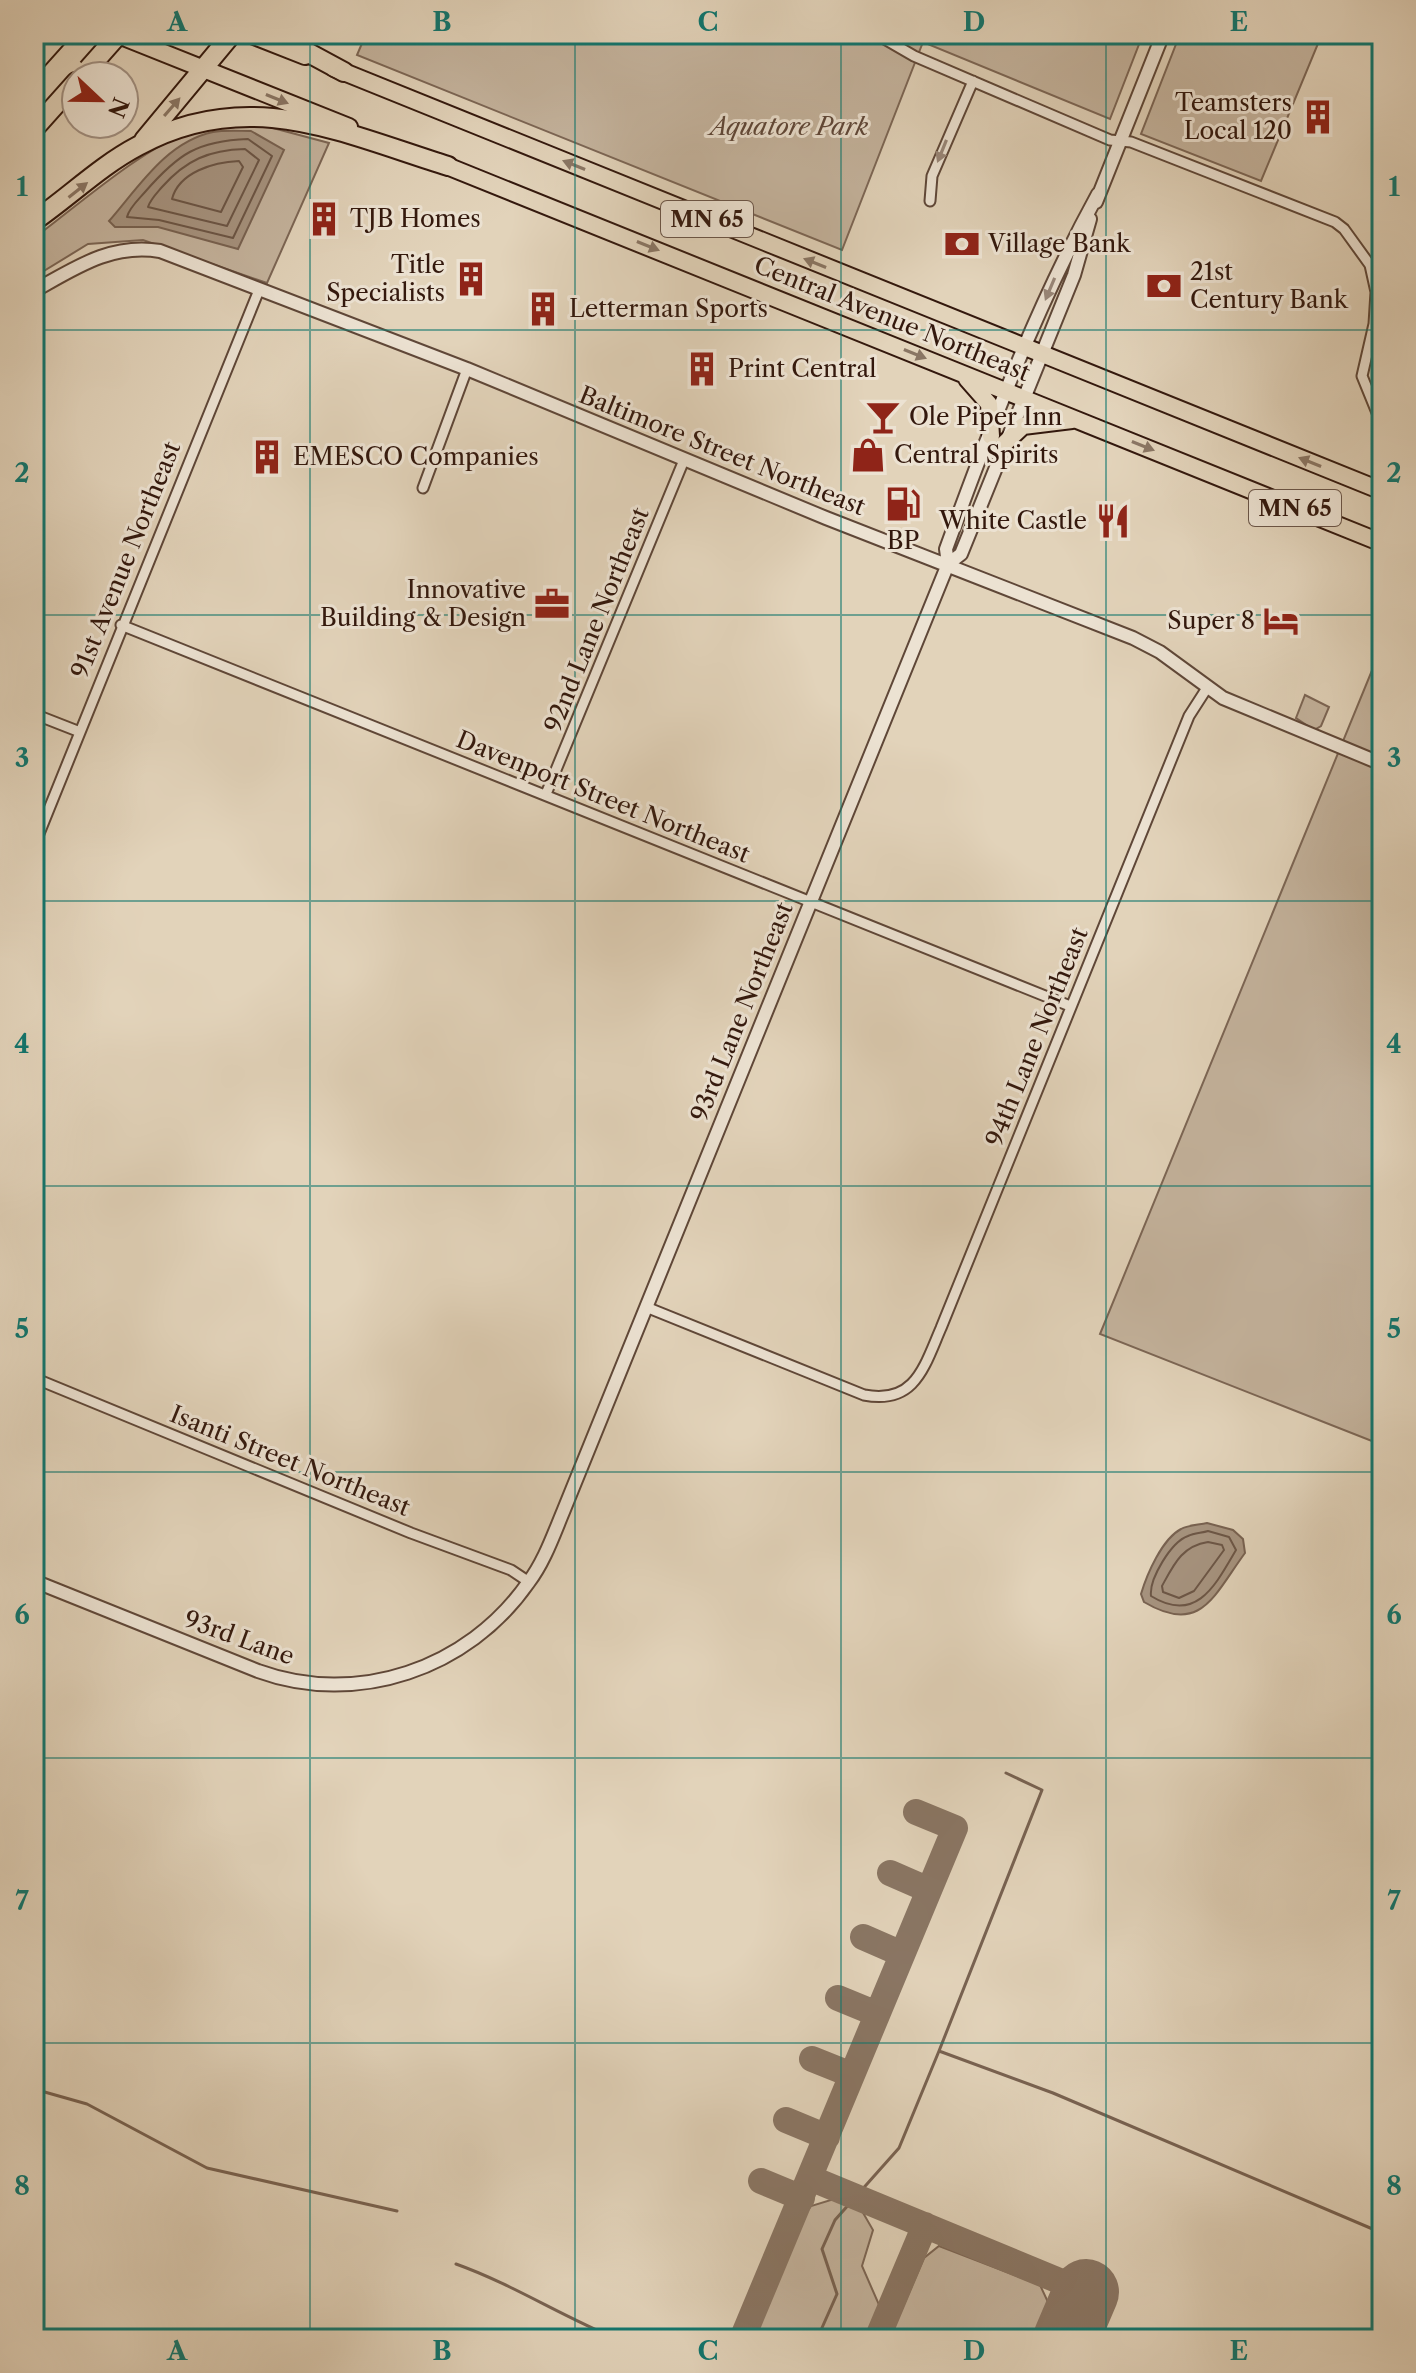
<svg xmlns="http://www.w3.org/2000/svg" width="1416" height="2373" viewBox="0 0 1416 2373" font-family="'Libre Caslon Text',serif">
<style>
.green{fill:#c4b39d;stroke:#7c6655;stroke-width:2}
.water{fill:#a6937f;stroke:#786251;stroke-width:2}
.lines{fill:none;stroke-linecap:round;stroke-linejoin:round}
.shore{stroke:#6c5646;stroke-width:2}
.stream{stroke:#786251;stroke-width:3}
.taxiway{stroke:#8a7664;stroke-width:26}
.runway{stroke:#8a7664;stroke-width:66}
.minor-casing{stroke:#5f4738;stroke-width:13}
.tertiary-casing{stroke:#5f4738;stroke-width:16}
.trunk-casing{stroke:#33180d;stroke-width:20}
.motorway-casing{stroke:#33180d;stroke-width:22}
.minor{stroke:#ece2d2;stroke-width:9}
.tertiary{stroke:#ece2d2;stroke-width:12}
.trunk{stroke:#e2d3ba;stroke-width:16}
.motorway{stroke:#e2d3ba;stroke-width:18}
.motorway-bridge-casing{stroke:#33180d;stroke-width:22;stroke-linecap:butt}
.motorway-bridge{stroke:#e2d3ba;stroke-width:18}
.oneway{fill:#8a7664}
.oneway2{fill:#998779}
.grid{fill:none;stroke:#0f766e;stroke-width:2;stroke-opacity:0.55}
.labels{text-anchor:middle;stroke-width:6;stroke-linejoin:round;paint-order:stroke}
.shield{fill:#ece2d2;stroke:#6a5548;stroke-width:2}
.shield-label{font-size:22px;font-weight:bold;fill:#33180d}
.poi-label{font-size:24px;fill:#33180d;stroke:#ece2d2;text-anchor:start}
.park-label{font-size:24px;font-style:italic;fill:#5e4638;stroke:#ece2d2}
.street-label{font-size:24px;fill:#33180d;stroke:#ece2d2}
.neatline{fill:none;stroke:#0f766e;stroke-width:3}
.grid-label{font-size:26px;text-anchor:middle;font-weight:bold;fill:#0f766e}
</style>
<rect width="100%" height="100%" fill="#e2d3ba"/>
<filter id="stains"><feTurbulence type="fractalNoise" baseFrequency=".0025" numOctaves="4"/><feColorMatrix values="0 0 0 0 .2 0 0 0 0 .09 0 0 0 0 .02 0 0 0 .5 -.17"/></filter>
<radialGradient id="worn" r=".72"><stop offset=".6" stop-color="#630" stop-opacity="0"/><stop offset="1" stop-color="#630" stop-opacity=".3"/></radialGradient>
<path class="green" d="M366 34H1143L1110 119 923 42 842 250 357 55Z
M1180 34H1322L1261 181 1141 134Z
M258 124 329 143 267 283 143 240 88 244 34 277V238C72 210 144 147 186 134 209 126 233 124 258 124Z
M1382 646V1445L1100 1334Z
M1305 695 1329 707 1321 726 1314 730 1296 718Z
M834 2199 862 2211 873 2230 862 2266 880 2307 867 2339H752L805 2215 811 2206Z
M939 2246 1040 2285 1054 2315 1044 2339H889L924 2258Z"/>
<path class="water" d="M251 131 284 150 238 249 158 227H115L109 221C138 188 166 142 213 132 224 130 238 131 251 131Z
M1207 1523 1233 1530 1243 1539 1245 1553C1214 1595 1201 1636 1144 1602L1141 1594C1147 1574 1162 1539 1181 1529 1188 1525 1199 1525 1207 1523Z"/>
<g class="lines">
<path class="shore" d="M248 139 272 156 233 238 159 220 127 217C129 208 138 200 145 192 178 154 197 141 248 139Z
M245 149 259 160 227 226 148 207C150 200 156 194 162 187 186 160 209 150 245 149Z
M239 161 243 167 221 212 172 199C179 172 214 162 239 161Z
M1208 1531 1229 1537 1236 1550C1215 1586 1196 1624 1151 1596 1149 1579 1171 1542 1188 1536 1194 1533 1202 1533 1208 1531Z
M1208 1542 1222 1545 1224 1550 1194 1591 1179 1598 1163 1592 1162 1586C1174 1564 1182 1546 1208 1542Z"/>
<path class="stream" d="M939 2051 1042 1790 1006 1773
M34 2089 87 2104 207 2168 397 2211
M456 2264C512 2284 561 2316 617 2339
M817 2339 837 2294 822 2249 835 2220 899 2148 939 2051 1053 2093 1382 2233"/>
<path class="taxiway" d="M890 1873 929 1890
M863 1937 902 1954
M838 1998 877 2014
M812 2059 852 2075
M786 2120 827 2137
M810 2178 1086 2292
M761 2181 802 2198
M742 2339 955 1828 916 1812
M877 2339 925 2225"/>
<path class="runway" d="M1066 2339 1086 2292"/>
<g class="minor-casing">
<path id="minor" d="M876 34 914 56 1110 140 1131 142 1335 222 1344 229 1370 265 1376 292 1374 324 1362 376 1382 425
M930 201 932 176 973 81
M423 488 467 369
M121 625 1070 1006
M34 714 80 732
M546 794 684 460
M34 846 259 290
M646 1307 864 1395C915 1405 924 1367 941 1328L1189 716 1207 688
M34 1378 411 1533 511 1570 529 1582"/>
</g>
<g class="tertiary-casing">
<path id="tertiary" d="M1096 202 1163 34
M34 291C75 268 111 243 160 251L467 369 826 518 1133 638 1160 652 1223 698 1382 764
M948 564 961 554 1074 275 1090 219
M34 1581 258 1671C357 1707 468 1669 528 1583 544 1562 553 1536 563 1512L948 564 946 549C990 428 1036 307 1098 194"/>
</g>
<g class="trunk-casing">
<path id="trunk" d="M116 34 349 127
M249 34 305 56
M334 68 1382 491
M437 162 1382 543
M967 379 989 404 991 436
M1005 443 1023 426 1072 420"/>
</g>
<g class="motorway-casing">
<path id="motorway" d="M283 34 294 45 344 72
M34 63 60 34
M34 129 76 82
M144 140 232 34
M34 221C69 197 100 166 138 146 248 86 339 132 448 166"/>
</g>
<use href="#minor" class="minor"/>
<use href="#tertiary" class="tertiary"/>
<use href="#trunk" class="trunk"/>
<use href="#motorway" class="motorway"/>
<g class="motorway-bridge-casing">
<path id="motorway-bridge" d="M88 69 119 34"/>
</g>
<use href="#motorway-bridge" class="motorway-bridge"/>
</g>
<defs><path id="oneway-solid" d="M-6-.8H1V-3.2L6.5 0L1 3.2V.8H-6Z" transform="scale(2)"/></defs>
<g class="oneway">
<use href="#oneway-solid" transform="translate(277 99) rotate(22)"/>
<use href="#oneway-solid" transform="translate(172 107) rotate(-49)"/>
<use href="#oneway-solid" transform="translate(574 165) rotate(-158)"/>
<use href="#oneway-solid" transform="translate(78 190) rotate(-38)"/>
<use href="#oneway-solid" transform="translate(648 246) rotate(22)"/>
<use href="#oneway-solid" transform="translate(815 263) rotate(-158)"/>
<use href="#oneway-solid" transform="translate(915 354) rotate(22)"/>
<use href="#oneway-solid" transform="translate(1143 446) rotate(22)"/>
<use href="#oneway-solid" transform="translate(1310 462) rotate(-158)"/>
</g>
<g class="oneway2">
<use href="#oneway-solid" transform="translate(942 151) rotate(112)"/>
<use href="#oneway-solid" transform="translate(1050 289) rotate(113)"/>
</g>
<path class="grid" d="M310 34V2339M575 34V2339M841 34V2339M1106 34V2339M34 330H1382M34 615H1382M34 901H1382M34 1186H1382M34 1472H1382M34 1758H1382M34 2043H1382"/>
<defs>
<g id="building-bare" transform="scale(2.76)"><path d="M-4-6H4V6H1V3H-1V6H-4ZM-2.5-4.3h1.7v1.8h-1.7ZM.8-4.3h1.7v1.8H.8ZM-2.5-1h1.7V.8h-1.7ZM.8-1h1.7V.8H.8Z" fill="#8f2418" stroke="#ece2d2" stroke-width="2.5" paint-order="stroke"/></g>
<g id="bank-bare" transform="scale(2.76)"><path d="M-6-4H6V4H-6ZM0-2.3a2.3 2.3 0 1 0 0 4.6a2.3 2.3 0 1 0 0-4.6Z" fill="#8f2418" stroke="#ece2d2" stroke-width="2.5" paint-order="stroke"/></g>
<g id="bar-bare" transform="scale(2.76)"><path d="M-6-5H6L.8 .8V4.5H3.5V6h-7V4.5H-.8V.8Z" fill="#8f2418" stroke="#ece2d2" stroke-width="2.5" paint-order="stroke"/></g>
<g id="shop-bare" transform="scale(2.76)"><path d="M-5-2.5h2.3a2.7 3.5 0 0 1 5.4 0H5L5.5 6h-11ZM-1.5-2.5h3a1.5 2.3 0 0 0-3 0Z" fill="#8f2418" stroke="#ece2d2" stroke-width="2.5" paint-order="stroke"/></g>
<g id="fuel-bare" transform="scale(2.76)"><path d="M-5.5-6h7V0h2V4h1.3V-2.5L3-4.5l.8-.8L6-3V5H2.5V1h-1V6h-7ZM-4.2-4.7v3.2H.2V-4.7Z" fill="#8f2418" stroke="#ece2d2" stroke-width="2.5" paint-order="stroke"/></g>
<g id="restaurant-bare" transform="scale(2.76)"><path d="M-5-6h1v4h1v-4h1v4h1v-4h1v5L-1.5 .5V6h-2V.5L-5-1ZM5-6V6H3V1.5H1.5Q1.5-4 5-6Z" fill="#8f2418" stroke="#ece2d2" stroke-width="2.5" paint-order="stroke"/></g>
<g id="office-bare" transform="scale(2.76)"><path d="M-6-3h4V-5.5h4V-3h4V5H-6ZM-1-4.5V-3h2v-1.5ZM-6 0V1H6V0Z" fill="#8f2418" stroke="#ece2d2" stroke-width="2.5" paint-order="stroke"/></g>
<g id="hotel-bare" transform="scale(2.76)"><path d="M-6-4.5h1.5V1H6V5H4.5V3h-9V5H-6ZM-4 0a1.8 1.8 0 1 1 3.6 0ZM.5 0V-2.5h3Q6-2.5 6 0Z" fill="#8f2418" stroke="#ece2d2" stroke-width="2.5" paint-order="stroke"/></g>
</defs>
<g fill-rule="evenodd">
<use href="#building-bare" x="1318" y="117"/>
<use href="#building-bare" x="324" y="219"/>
<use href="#bank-bare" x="962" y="244"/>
<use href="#building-bare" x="471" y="279"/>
<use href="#bank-bare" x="1164" y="286"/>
<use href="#building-bare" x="543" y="309"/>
<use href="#building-bare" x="702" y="369"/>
<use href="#bar-bare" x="883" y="417"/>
<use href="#shop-bare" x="868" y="455"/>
<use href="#building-bare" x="267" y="457"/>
<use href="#fuel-bare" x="903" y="504"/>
<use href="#restaurant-bare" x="1113" y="521"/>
<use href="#office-bare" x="552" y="604"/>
<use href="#hotel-bare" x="1281" y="621"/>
</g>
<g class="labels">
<g class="shield">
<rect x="661" y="201" width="92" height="36" rx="6"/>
<rect x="1249" y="490" width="92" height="36" rx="6"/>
</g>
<g class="shield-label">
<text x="707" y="227">MN 65</text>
<text x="1295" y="516">MN 65</text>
</g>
<g class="poi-label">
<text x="1292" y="111" text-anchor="end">Teamsters<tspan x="1292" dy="28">Local 120</tspan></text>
<text x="350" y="227">TJB Homes</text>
<text x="988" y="252">Village Bank</text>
<text x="445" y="273" text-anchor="end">Title<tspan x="445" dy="28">Specialists</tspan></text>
<text x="1190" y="280">21st<tspan x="1190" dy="28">Century Bank</tspan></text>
<text x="569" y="317">Letterman Sports</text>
<text x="728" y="377">Print Central</text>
<text x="909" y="425">Ole Piper Inn</text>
<text x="894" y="463">Central Spirits</text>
<text x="293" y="465">EMESCO Companies</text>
<text x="1087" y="529" text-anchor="end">White Castle</text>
<text x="903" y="549" text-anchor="middle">BP</text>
<text x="526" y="598" text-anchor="end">Innovative<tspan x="526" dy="28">Building &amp; Design</tspan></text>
<text x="1255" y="629" text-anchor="end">Super 8</text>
</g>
<g class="park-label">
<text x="789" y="135">Aquatore Park</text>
</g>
<g class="street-label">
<text transform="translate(892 319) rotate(22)" y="8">Central Avenue Northeast</text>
<text transform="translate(722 451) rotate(22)" y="8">Baltimore Street Northeast</text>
<text transform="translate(126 560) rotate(-68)" y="8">91st Avenue Northeast</text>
<text transform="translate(597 620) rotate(-68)" y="8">92nd Lane Northeast</text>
<text transform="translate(603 797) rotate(22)" y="8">Davenport Street Northeast</text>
<text transform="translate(742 1012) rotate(-68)" y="8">93rd Lane Northeast</text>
<text transform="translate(1037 1037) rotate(-68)" y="8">94th Lane Northeast</text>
<text transform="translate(290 1461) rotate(22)" y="8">Isanti Street Northeast</text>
<text transform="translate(239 1638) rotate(20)" y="8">93rd Lane</text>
</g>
</g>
<rect width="1416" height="2373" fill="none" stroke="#e2d3ba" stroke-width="88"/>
<g transform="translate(100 100) rotate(112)"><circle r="38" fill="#ece2d2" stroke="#a29183" stroke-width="2"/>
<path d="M0-6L14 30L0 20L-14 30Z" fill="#8f2418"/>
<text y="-12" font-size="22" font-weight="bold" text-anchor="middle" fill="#33180d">N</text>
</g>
<rect x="44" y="44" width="1328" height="2285" class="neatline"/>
<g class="grid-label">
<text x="177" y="31">A</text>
<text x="442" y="31">B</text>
<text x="708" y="31">C</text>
<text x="974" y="31">D</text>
<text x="1239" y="31">E</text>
<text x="22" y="196">1</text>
<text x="1394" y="196">1</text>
<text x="22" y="482">2</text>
<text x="1394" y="482">2</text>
<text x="22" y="767">3</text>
<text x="1394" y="767">3</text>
<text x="22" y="1053">4</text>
<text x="1394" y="1053">4</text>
<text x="22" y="1338">5</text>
<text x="1394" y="1338">5</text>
<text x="22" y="1624">6</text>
<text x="1394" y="1624">6</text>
<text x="22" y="1910">7</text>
<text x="1394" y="1910">7</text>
<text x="22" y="2195">8</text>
<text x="1394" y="2195">8</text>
<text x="177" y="2360">A</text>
<text x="442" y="2360">B</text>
<text x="708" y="2360">C</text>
<text x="974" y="2360">D</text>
<text x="1239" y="2360">E</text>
</g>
<rect width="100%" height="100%" filter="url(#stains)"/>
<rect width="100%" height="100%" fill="url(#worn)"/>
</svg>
